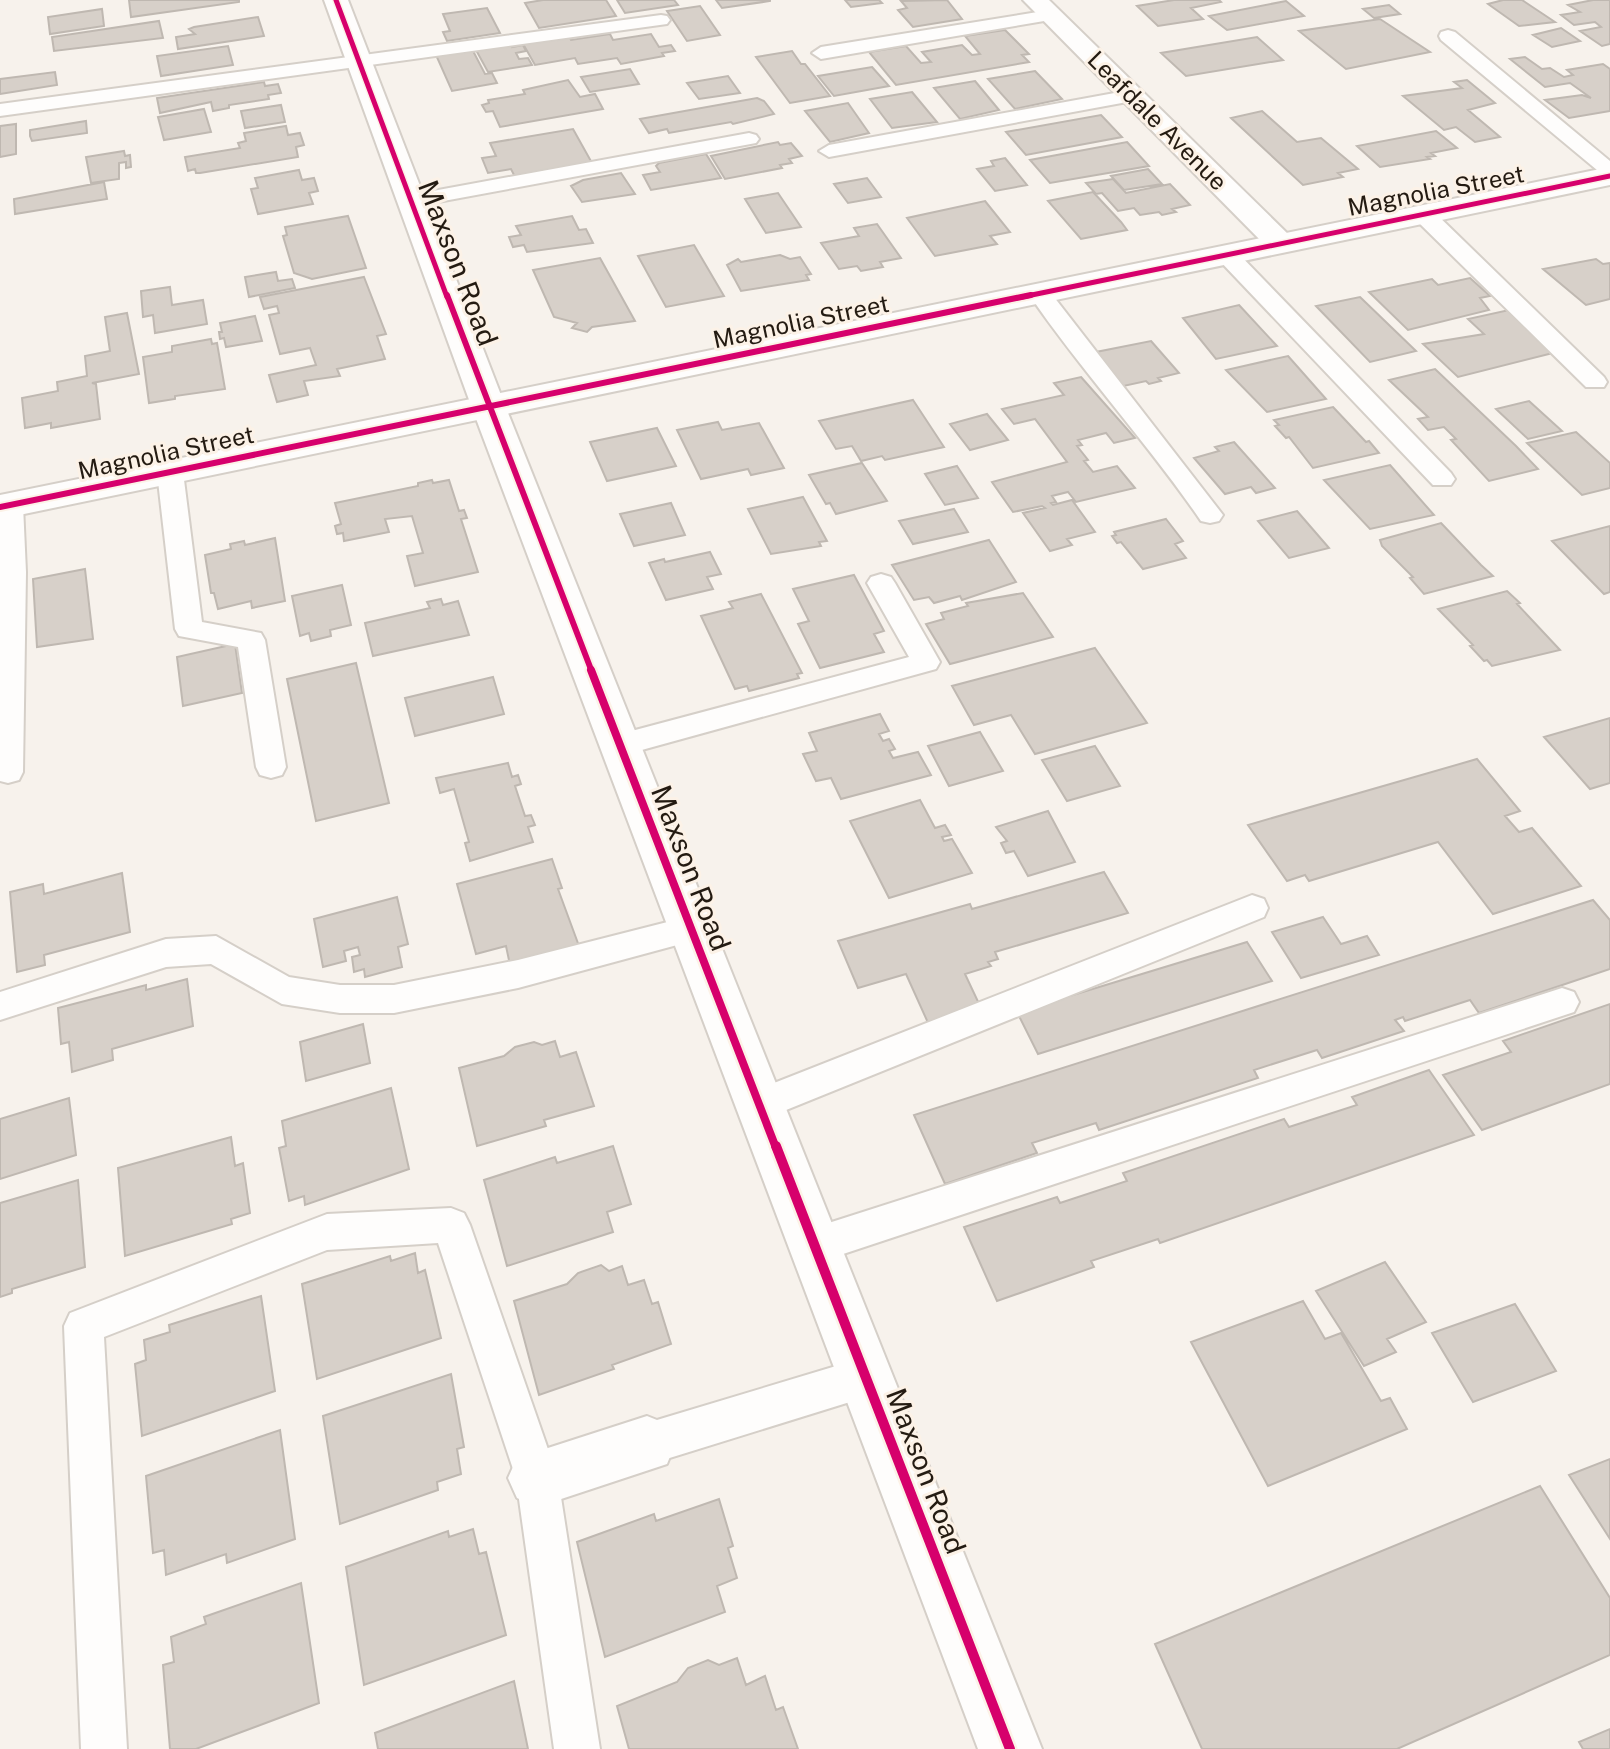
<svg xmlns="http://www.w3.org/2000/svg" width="1610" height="1749" viewBox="0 0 1610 1749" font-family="'Public Sans',sans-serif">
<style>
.building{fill:#d7d0c9;stroke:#bfb8b1;stroke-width:2}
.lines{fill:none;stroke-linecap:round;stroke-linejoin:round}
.lane-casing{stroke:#d5cfc8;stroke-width:4}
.street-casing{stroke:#d5cfc8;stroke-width:4}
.secondary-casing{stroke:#d5cfc8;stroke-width:4}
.lane{fill:#fefdfc;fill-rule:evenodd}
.street{fill:#fefdfc;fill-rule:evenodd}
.secondary{fill:#fefdfc;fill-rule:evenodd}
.cycleway-far3-casing{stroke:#fcf2e7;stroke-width:8}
.cycleway-far2-casing{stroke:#fcf2e7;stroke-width:10}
.cycleway-far1-casing{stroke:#fcf2e7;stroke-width:13}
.cycleway-casing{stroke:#fcf2e7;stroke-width:15}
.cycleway-far3{stroke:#d6006c;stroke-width:5}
.cycleway-far2{stroke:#d6006c;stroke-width:6}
.cycleway-far1{stroke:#d6006c;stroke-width:8}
.cycleway{stroke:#d6006c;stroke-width:10}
.labels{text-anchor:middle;stroke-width:6;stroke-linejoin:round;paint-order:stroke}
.far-street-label{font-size:24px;fill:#241b12;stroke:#fcf2e7}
.street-label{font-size:28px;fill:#241b12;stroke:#fcf2e7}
</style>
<rect width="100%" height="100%" fill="#f7f2ec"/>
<path class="building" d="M129 0H239V2L131 17Z
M543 0H606L616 16 539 28 525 3Z
M617 0H674L678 5 625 13Z
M716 0H770V1L722 8Z
M845 0H879L882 3 851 7Z
M947 0 962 19 913 27 898 10 907 8 901 1Z
M1174 0H1219L1221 2 1191 8 1203 19 1158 26 1137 6Z
M1503 0H1522L1555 22 1519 26 1488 4Z
M1593 0H1610V44L1602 46 1580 31 1601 27 1595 22 1574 25 1561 15 1580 12 1568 5Z
M1286 1 1304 16 1227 30 1209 16Z
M1389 5 1400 14 1374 18 1363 9Z
M700 6 720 35 687 41 667 11Z
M487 8 500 33 447 41 443 32 450 31 443 14Z
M102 9 104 26 50 34 48 17Z
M258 17 264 36 178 49 176 37 195 34 189 29 194 27Z
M1380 19 1430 52 1346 69 1299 31Z
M159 21 163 38 54 51 52 37Z
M1561 28 1580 41 1552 47 1533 35Z
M1005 30 1029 54 1022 55 1029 62 896 85 869 52 906 46 921 63 931 62 922 52 962 45 972 55 980 54 965 36Z
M610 34 613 40 651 34 659 47 671 45 675 51 662 53 664 56 621 64 617 58 578 64 575 58 535 65 522 42 568 35 571 40Z
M1257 37 1283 60 1186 76 1161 53Z
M511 44 512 47 523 45 526 51 516 53 519 59 528 58 532 65 488 72 476 50Z
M228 46 233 65 161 76 157 56Z
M472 49 485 74 492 73 497 83 452 91 436 55Z
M792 51 801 64H805L830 96 790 103 756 57Z
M1525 57 1542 69 1550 68 1564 77 1573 75 1567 70 1603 64 1610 69V111L1569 118 1545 100 1582 95 1591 98 1570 83 1545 87 1510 59Z
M872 67 889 86 834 96 818 76Z
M630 69 639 84 590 92 581 77Z
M1035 71 1062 99 1015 109 988 79Z
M55 72 57 85 0 94V79Z
M728 76 740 93 699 99 687 83Z
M568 80 580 97 595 94 603 109 500 127 493 111 486 112 482 105 489 103 488 100 525 94 523 90Z
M1467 80 1495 103 1468 110 1500 137 1475 142 1456 127 1444 130 1403 96 1462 88 1454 82Z
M975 81 999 110 960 119 934 88Z
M264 82 265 86 278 84 281 93 268 95 269 99 229 105V108L213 111 211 102 160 113 157 98Z
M912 92 937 122 892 128 870 99Z
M757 98 764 101 774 114 733 124 731 122 669 133 667 129 649 133 640 119Z
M848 103 869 133 830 142 805 111Z
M281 105 285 122 245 128 241 111Z
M204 109 211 132 164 140 158 117Z
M1262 111 1297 142 1321 138 1358 169 1338 173 1343 177 1303 185 1231 118Z
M1101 115 1122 137 1026 155 1006 132Z
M86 121 87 133 32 141 30 136V130Z
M16 124V154L0 157V126Z
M286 126 288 135 300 133 304 145 296 147 298 157 200 173H196L195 169 188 171 185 157 240 148 238 143 246 141 244 133Z
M573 129 592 163 515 177 511 169 488 173 482 158 496 156 490 143Z
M1436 131 1457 148 1431 153 1435 156 1427 157 1430 159 1380 167 1357 146Z
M778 142 780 145 791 143 802 156 789 159 792 163 780 165 782 168 725 179 711 156Z
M1127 142 1149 166 1050 183 1030 160Z
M124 151 125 156 130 155 131 167 126 168V162L119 163V179L91 183 86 157Z
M706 154 721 178 651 190 643 175 660 172 656 166 659 163Z
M1005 158 1027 185 995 191 977 169 994 166 991 161Z
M1148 169 1162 184 1124 190 1111 176Z
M299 170 302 180 314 178 318 191 309 193 313 204 258 214 251 189 258 188 255 178Z
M621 173 635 194 582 202 571 186 583 180Z
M867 178 881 197 848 203 834 184Z
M1113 179 1126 193 1170 184 1190 205 1172 209 1176 212 1162 215 1159 212 1140 215 1134 208 1118 211 1102 193 1096 194 1086 183Z
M104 182 107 199 15 214 14 199Z
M1093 192 1121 222 1127 230 1081 239 1048 201Z
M778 193 801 227 766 233 745 199Z
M985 201 1010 232 990 236 997 244 935 256 907 218Z
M348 216 366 268 312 279 294 273 283 236 287 235 285 227Z
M572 216 579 230 586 229 593 243 527 252 524 245 513 247 509 237 521 235 516 226Z
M877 224 901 258 880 262 883 267 861 271 857 266 839 269 821 243 859 236 854 228Z
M694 245 724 296 666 307 638 256Z
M780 255 790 259 800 257 811 274 806 275 809 280 741 291 727 265 738 259 741 262Z
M600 258 635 321 592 327 587 332 572 328 577 323 554 317 533 270Z
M1596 259 1603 264 1610 263V299L1586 305 1543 269Z
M276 272 278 281 292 279 295 288 249 297 245 277Z
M364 277 386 334 377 336 385 359 337 369 340 376 304 381 308 395 277 402 269 375 316 365 310 348 280 354 269 315 279 313 277 306 264 309 260 297Z
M1470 278 1490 296 1480 298 1489 310 1408 330 1369 292 1432 279 1438 285Z
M170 287 172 305 203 300 207 324 155 333 153 315 143 317 141 291Z
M1360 297 1416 351 1370 362 1316 306Z
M1239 305 1277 346 1216 359 1183 318Z
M1509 310 1557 352 1458 377 1423 344 1484 334 1468 319Z
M127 313 139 374 92 383 96 384 100 419 51 428V423L25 428 22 398 58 391 57 382 87 376 85 356 110 351 105 317Z
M255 316 262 341 226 347 224 338 220 339 219 332H222L220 323Z
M211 339 212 344 217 343 225 389 175 396V399L149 403 143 357 172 352V346Z
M1151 341 1179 373 1158 378 1161 381 1149 384 1146 381 1119 387 1091 353Z
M1288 356 1326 399 1267 412 1226 370Z
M1435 369 1516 446 1538 469 1489 481 1451 440 1456 439 1444 427 1428 430 1418 419 1428 417 1389 380Z
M1081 377 1135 438 1114 443 1106 433 1078 440 1082 445 1077 446 1088 460 1084 461 1093 472 1117 466 1135 488 1076 502 1068 492 1052 496 1056 502 1051 503 1053 505 1072 500 1095 532 1067 539 1072 545 1050 551 1023 513 1045 508 1042 506 1013 512 992 482 1067 462 1035 419 1014 424 1002 409 1064 395 1054 383Z
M913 400 944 447 885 460 882 456 861 461 852 446 836 449 819 421Z
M1529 401 1562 431 1528 439 1496 409Z
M1333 407 1366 442 1369 441 1379 453 1313 468 1289 437 1286 438 1275 426 1279 425 1274 420Z
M987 414 1008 440 970 450 950 424Z
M718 422 722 430 759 423 784 468 751 475 748 469 701 479 677 430Z
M657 428 676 466 607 481 590 442Z
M1576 432 1610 463V488L1582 495 1527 443Z
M1234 442 1275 488 1256 493 1251 487 1225 494 1194 458 1219 451 1215 447Z
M862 463 887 501 836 514 830 503 826 504 809 475Z
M1390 465 1434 515 1370 529 1324 480Z
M957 466 978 498 945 505 925 474Z
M432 480 433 483 449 480 459 511 464 510 467 518 461 519 478 572 415 586 407 556 423 553 412 516 385 519 389 532 344 541 343 533 337 534 335 526 341 524 335 503 418 486V483Z
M803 497 827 541 819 542 821 546 771 554 748 509Z
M671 503 685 535 634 546 620 514Z
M954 509 968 532 913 544 899 521Z
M1297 511 1329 548 1289 558 1258 521Z
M1166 519 1183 541 1175 544 1186 558 1143 569 1121 542 1117 543 1112 536 1116 535 1114 532Z
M1441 523 1481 565 1493 576 1424 594 1410 578 1413 577 1382 546 1380 540Z
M1610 526V592L1604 594 1552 541Z
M275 538 285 601 252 608 251 601 218 609 214 593H211L205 555 231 549 230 544 244 541 245 545Z
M989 540 1016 582 962 600 960 596 934 603 929 597 914 600 892 565Z
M710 552 721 574 707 577 713 589 666 600 649 563 664 559 665 562Z
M85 569 93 639 37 647 33 579Z
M854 575 884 631 874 634 884 652 820 668 798 624 809 621 793 589Z
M342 585 351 625 330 630 331 636 311 641 309 633 300 636 292 596Z
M1507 591 1520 603 1517 604 1560 650 1492 666 1487 660 1484 661 1470 646 1473 645 1438 609Z
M1023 593 1053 637 950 664 926 624 944 619 941 613 968 606 966 603Z
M761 594 802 673 797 674 799 678 749 691 747 686 735 689 701 616 733 608 729 602Z
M441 599 443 605 458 601 469 635 373 656 365 623 430 608 427 602Z
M235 644 242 693 183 706 177 657Z
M1095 648 1147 723 1035 754 1011 715 974 725 952 686Z
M356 663 389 803 316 821 287 679Z
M493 677 504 714 415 736 405 698Z
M880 714 889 731 879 734 883 741 889 739 895 749 889 751 893 758 918 752 931 775 841 799 831 778 816 781 803 754 817 751 809 733Z
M1610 718V783L1590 789 1544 737Z
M980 732 1003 771 949 786 928 746Z
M1095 746 1120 786 1067 801 1042 760Z
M1477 759 1520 811 1505 816 1519 832 1532 828 1581 886 1493 914 1438 842 1309 881 1305 875 1287 881 1248 825Z
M508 763 512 777 518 775 521 784 515 786 525 816 531 815 535 825 528 827 533 842 470 861 465 843 469 842 454 789 440 793 436 778Z
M920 800 935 828 945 825 951 835 942 837 944 841 952 839 972 873 889 898 850 821Z
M1048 811 1075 862 1028 876 1014 851 1006 853 1001 843 1007 841 996 827Z
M552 859 562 888 558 889 579 946 510 965 506 946 476 954 457 884Z
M1104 872 1128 913 995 952 998 959 988 962 991 966 965 974 982 1010 929 1025 906 974 858 988 838 941 970 904 972 909Z
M122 873 130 932 44 955 45 965 17 972 10 892 43 884 44 894Z
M397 897 408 944 398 947 402 967 365 977 364 969 354 972 352 957 360 955 358 947 344 951 346 961 323 967 314 919Z
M1593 900 1610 920V969L1479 1013 1470 1000 1405 1021 1403 1017 1395 1020 1404 1031 1322 1058 1317 1050 1254 1070 1258 1078 1099 1130 1096 1123 1032 1143 1037 1153 945 1184 914 1115Z
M1323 917 1341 944 1367 936 1379 955 1301 978 1272 932Z
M1247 942 1272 981 1038 1054 1017 1012Z
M187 979 193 1026 112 1049 113 1060 72 1072 69 1042 61 1044 58 1008 146 985V990Z
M1610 1004V1084L1482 1130 1443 1075 1511 1052 1503 1041Z
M363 1024 370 1063 306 1081 300 1042Z
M555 1041 560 1057 576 1052 594 1106 544 1120 546 1126 477 1146 459 1068 504 1056 515 1047 534 1042 542 1045Z
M1429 1070 1474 1135 1160 1243 1158 1239 1091 1261 1094 1267 997 1301 964 1227 1057 1197 1060 1203 1127 1181 1123 1173 1284 1119 1289 1127 1357 1105 1352 1097Z
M391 1088 409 1169 305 1205 304 1196 289 1201 279 1148 286 1146 282 1121Z
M69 1098 76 1155 0 1179V1119Z
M231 1137 235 1166 243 1163 250 1213 231 1219 232 1224 125 1256 118 1168Z
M613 1146 631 1204 607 1212 613 1232 507 1266 484 1180 555 1157 557 1163Z
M78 1180 85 1267 12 1289V1293L0 1297V1203Z
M415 1253 418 1273 425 1270 441 1338 317 1379 302 1284 390 1256 391 1261Z
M1385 1262 1426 1322 1387 1339 1396 1352 1364 1366 1316 1291Z
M601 1265 609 1271 622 1266 628 1285 644 1280 652 1304 658 1302 671 1344 612 1365 614 1369 539 1395 514 1301 567 1284 578 1273Z
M261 1296 275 1391 142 1436 135 1364 146 1360 144 1340 170 1332 169 1325Z
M1303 1301 1325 1339 1341 1333 1381 1401 1390 1398 1407 1429 1268 1486 1191 1342Z
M1515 1304 1556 1371 1473 1402 1432 1333Z
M451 1374 464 1447 457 1449 461 1474 437 1482 438 1490 340 1524 323 1416Z
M280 1430 295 1539 227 1563 226 1554 166 1575 164 1550 153 1553 146 1476Z
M1610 1459V1539L1569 1475Z
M1540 1486 1610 1598V1655L1397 1749H1202L1155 1644Z
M719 1499 733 1546 728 1548 737 1578 717 1586 725 1612 605 1657 577 1542 654 1514 656 1521Z
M473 1529 479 1554 486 1552 506 1635 364 1685 346 1567 448 1531 449 1537Z
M301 1583 319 1703 196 1749H170L163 1665 174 1662 171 1637 206 1624 204 1617Z
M737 1658 746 1685 765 1676 776 1710 783 1707 798 1749H629L617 1706 677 1682 688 1668 708 1660 719 1665Z
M514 1681 528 1749H378L375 1733Z
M1610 1729V1749H1583L1579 1742Z"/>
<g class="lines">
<g class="lane-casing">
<path id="lane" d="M1050 10 1056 11 1059 15 1056 19 821 59 812 53 821 47Z
M661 15 667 16 670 20 667 24 0 116V104Z
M1448 30 1455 32 1610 161V177L1603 175 1441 40 1439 36 1441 32Z
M1131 90 1138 92 1141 96 1138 100 829 157 819 151 829 145Z
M749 133 756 135 759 139 756 143 411 207 400 201 411 195Z
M1423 208 1431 209 1604 377 1607 382 1604 387H1586L1415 219 1412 214Z
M1226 247 1234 249 1451 473 1455 479 1451 485H1433L1218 259 1215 254Z
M1039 286 1047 288 1223 515 1219 521 1210 523 1201 521C1147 442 1082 372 1028 293L1031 288Z
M170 464 179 466 183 472 202 622 261 633 265 640 286 767 282 775 271 778 260 775 256 767 238 647 179 636 175 629 157 472 161 466Z
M10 497 19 499 23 505 26 572 23 772 19 780 8 783 0 781V500Z
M881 574 891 577 895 583 940 662 936 669 620 756 609 753 605 745 609 737 909 657 867 583 871 577Z
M1252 895 1264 899 1268 908 1264 917 759 1121 746 1116 741 1105 746 1094Z
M691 916 703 920 707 929 703 938 518 988 394 1013H340L282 1004 211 964 166 967 0 1020V992L166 939 216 936 289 977 340 985H394L518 960Z
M1562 988 1574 992 1579 1002 1574 1012 813 1264 800 1259 794 1246 800 1233 813 1228Z
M451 1208 464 1213 470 1225 558 1478 600 1749H554L516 1478 438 1243 327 1250 104 1337 127 1749H81L64 1326 70 1313 327 1214Z
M866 1357 880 1363 886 1377 880 1391 866 1397 647 1465 632 1459 626 1444 632 1429 647 1423Z"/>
</g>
<g class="street-casing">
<path id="street" d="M324 0H348L506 408 1042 1749H978L472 408Z
M1023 0H1049L1290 236 1294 242 1290 248 1279 251 1268 248Z
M647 1416 667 1424 675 1444 667 1464 537 1507 517 1498 508 1478 517 1458Z"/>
</g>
<g class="secondary-casing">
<path id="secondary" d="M1610 167V185L0 519V495Z"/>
</g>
<use href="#lane" class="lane"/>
<use href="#street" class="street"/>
<use href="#secondary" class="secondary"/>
<g class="cycleway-far3-casing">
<path id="cycleway-far3" d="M336 0 447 297
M1022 297 1610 176"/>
</g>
<g class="cycleway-far2-casing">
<path id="cycleway-far2" d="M447 295 592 672
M0 507 1031 295"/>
</g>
<g class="cycleway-far1-casing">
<path id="cycleway-far1" d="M591 670 776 1148"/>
</g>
<g class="cycleway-casing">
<path id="cycleway" d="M776 1146 1010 1749"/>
</g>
<use href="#cycleway-far3" class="cycleway-far3"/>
<use href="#cycleway-far2" class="cycleway-far2"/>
<use href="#cycleway-far1" class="cycleway-far1"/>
<use href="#cycleway" class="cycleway"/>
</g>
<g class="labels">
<g class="far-street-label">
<text transform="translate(1157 121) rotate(45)" y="8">Leafdale Avenue</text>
<text transform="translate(1436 191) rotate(-11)" y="8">Magnolia Street</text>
<text transform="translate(801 322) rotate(-12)" y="8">Magnolia Street</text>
<text transform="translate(166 453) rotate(-12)" y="8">Magnolia Street</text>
</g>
<g class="street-label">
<text transform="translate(458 263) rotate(69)" y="10">Maxson Road</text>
<text transform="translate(691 868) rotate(69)" y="10">Maxson Road</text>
<text transform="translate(926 1471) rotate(69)" y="10">Maxson Road</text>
</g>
</g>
</svg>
